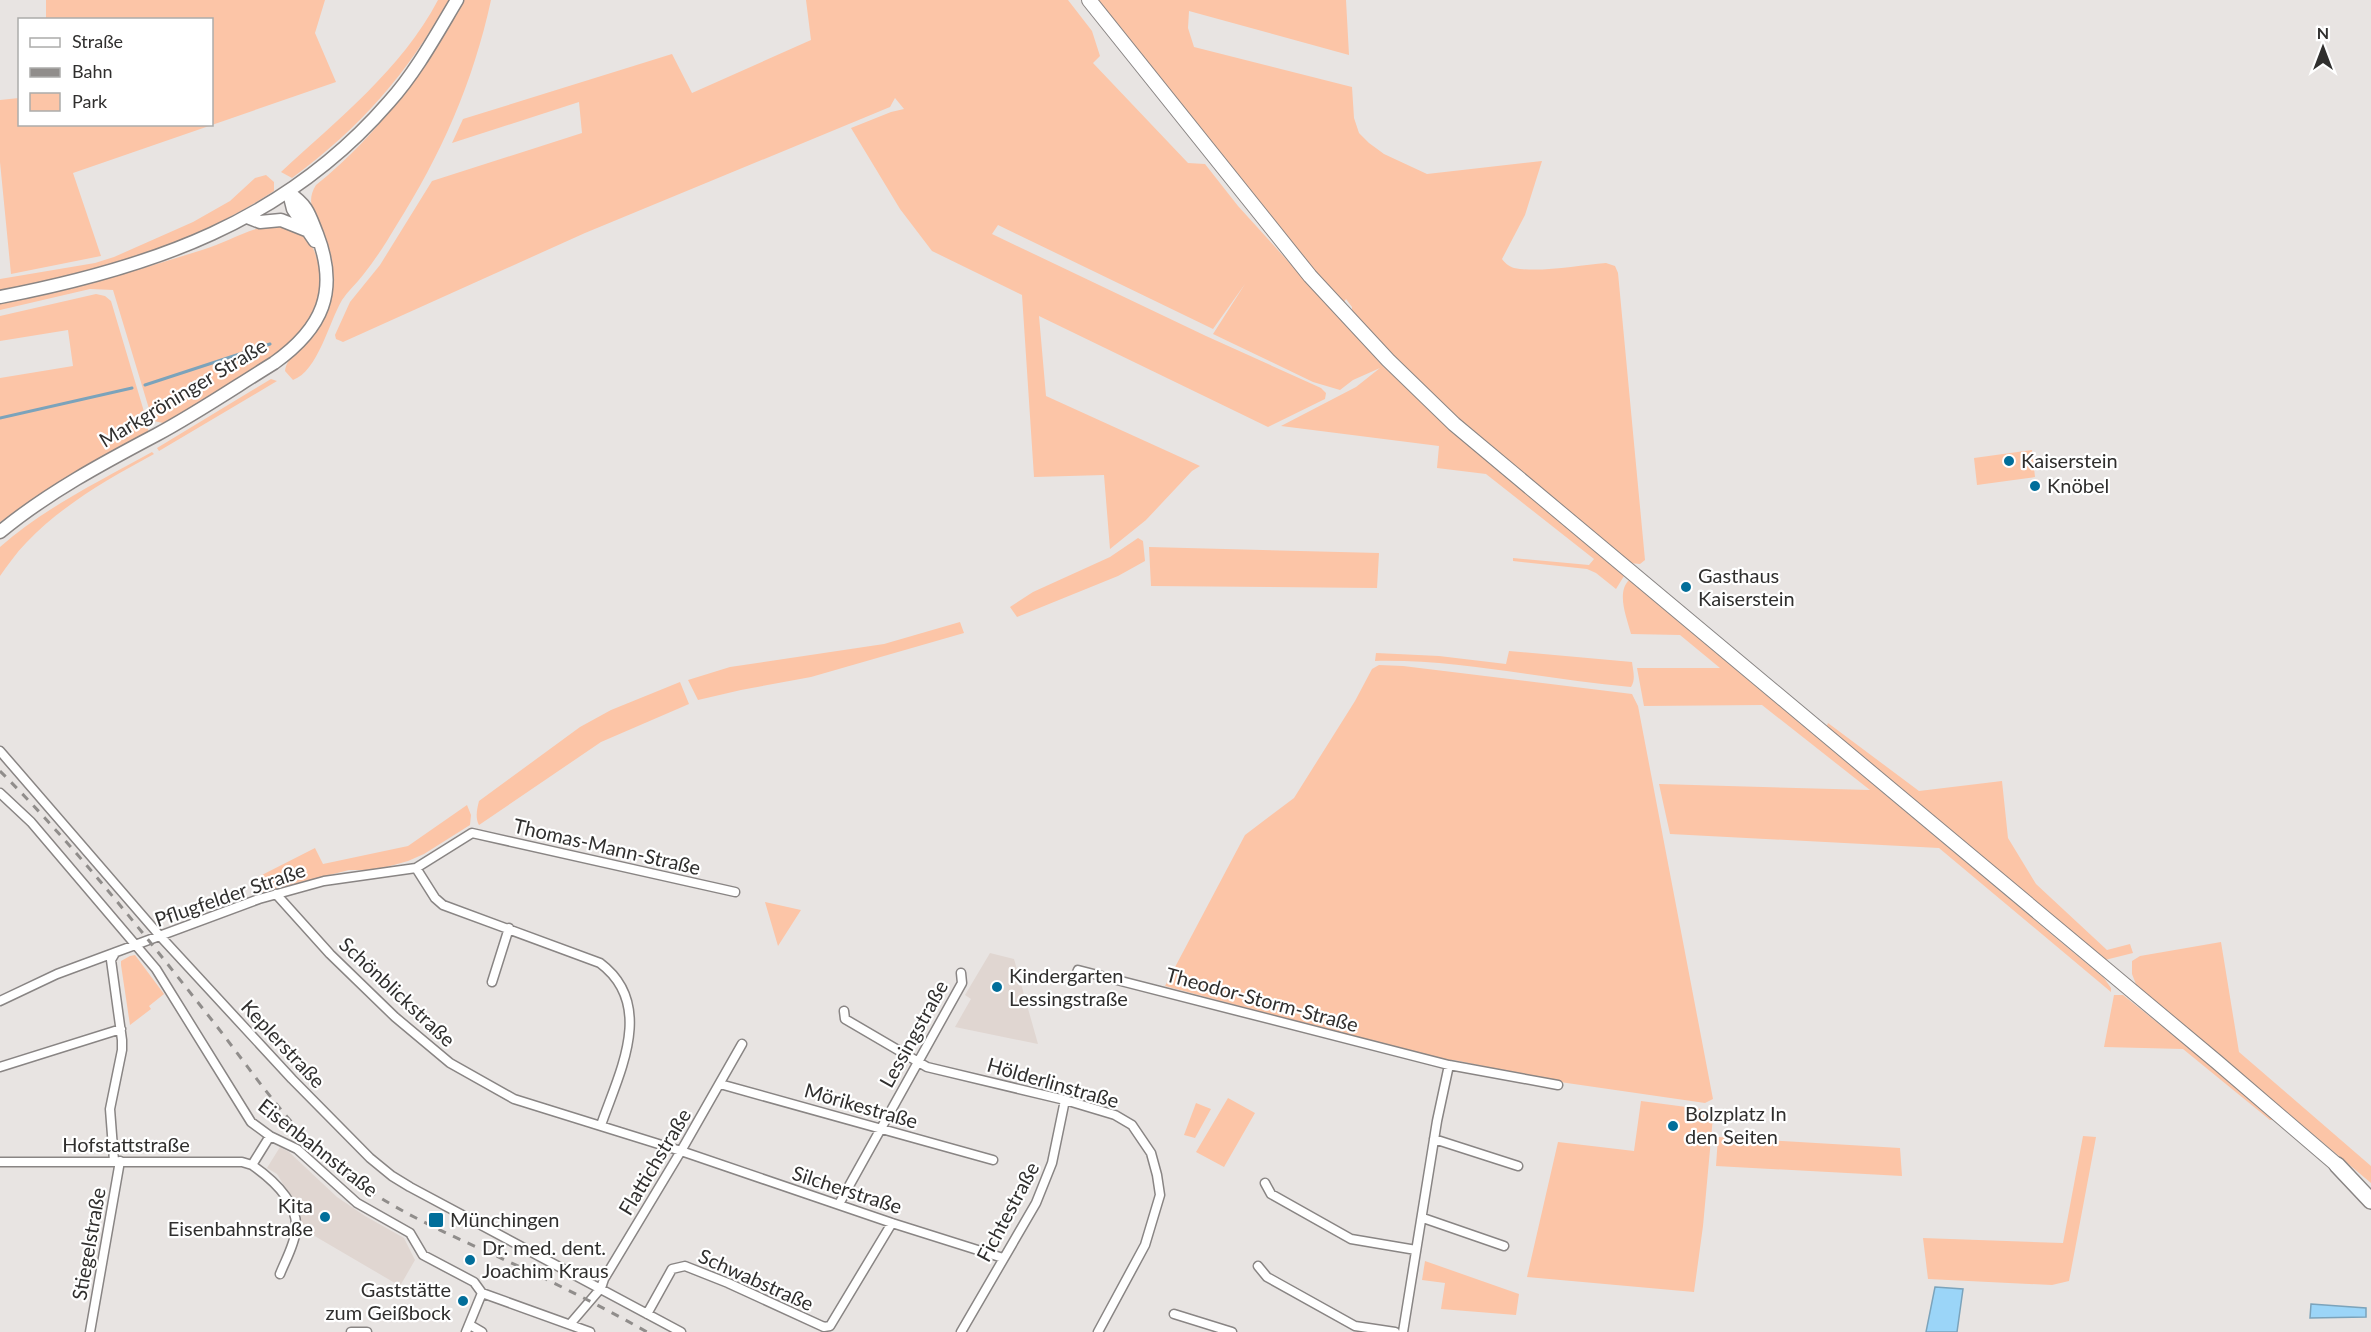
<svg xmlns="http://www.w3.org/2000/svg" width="2371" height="1332" viewBox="0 0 2371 1332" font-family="Lato,sans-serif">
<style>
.built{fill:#e0d6d1}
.green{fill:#fcc5a7}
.water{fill:#9bd5f8;stroke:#7ba3bb;stroke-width:1.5}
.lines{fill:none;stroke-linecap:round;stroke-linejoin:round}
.stream{stroke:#7ba3bb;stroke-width:3}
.street-casing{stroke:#898584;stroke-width:11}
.secondary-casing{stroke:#898584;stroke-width:15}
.primary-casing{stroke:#898584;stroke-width:16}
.highway-casing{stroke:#898584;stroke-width:18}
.street{stroke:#fff;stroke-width:8}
.secondary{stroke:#fff;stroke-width:12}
.primary{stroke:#fff;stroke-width:14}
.highway{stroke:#fff;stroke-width:15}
.rail{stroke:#908d8b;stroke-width:3;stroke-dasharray:8 8;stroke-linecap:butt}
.poi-dot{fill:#016e9a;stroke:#fff;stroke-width:2}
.labels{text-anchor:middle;stroke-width:4.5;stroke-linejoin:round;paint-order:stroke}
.street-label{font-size:20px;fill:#302f2e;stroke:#fff}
.poi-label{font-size:20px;fill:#302f2e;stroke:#fff;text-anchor:start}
</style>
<rect width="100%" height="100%" fill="#e8e4e2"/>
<path class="built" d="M990 953 1014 959 1038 1044 955 1027 971 999 965 995Z
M280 1147 289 1152 337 1197 365 1216 404 1238 415 1260 400 1286 301 1228 299 1214 295 1204 277 1174 267 1168Z"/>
<path class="green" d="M46 0H325L315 33 336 82 73 173 101 256 11 274 0 162V100L19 98 20 124H212V20L46 19Z
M438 0H449C407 74 360 128 292 178L281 172C337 120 402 69 438 0Z
M463 0H491C473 83 441 155 396 226 386 243 375 260 363 275 356 284 348 291 342 300 329 322 318 371 293 380L285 371C287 354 307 345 316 332 327 317 333 298 333 280 334 267 331 252 326 240 319 220 303 205 316 185 381 133 422 72 463 0Z
M806 0H1068L1092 31 1100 56 1093 63 1188 163 1205 164 1238 206 1383 366 1536 502 1624 576 1616 589 1596 573 1587 569 1513 561V558L1589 565 1594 559 1486 474 1437 468 1439 446 1281 426 1356 387 1380 368 1353 380 1340 390 1313 382 1213 334 1245 284 1213 329 998 225 992 234 1206 336 1321 388 1326 393 1325 399 1268 427 1039 316 1046 396 1200 466 1192 471 1146 520 1110 549 1104 475 1034 477 1022 295 932 251 900 209 851 128 891 112 904 109 895 98 890 107 585 233 343 342 336 339 335 335 350 302 380 265 432 181 582 133 579 102 452 143 463 119 672 54 692 93 811 40Z
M1097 0H1346L1349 55 1189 11 1188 28 1194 47 1352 87 1354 118 1359 133 1369 143 1384 154 1427 174 1542 161 1525 215 1502 259C1505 263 1508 266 1514 268 1540 273 1579 265 1606 263L1615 266 1618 273 1645 560 1640 564 1629 563 1450 411 1352 314V307L1346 299 1344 302 1340 301 1248 191Z
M266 175 274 182V191C226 222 171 248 116 264 78 275 39 282 0 291V279L95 263 114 257 193 222 230 201 255 178Z
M280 224C305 233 314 241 319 268 323 290 315 316 300 332 267 369 206 398 163 423L154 421 150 412 113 290 90 289 0 310V304C69 290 135 271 202 250 228 242 252 226 280 224Z
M96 294 105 296 111 301 148 425V433L0 522V378L73 366 68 330 0 341V316Z
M271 379 277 381 159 451 157 448Z
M2032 450 2035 477 1977 485 1974 458Z
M152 452 154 454C108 479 62 505 26 543 16 553 8 565 0 576V547C44 508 100 481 152 452Z
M1138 538 1143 541 1145 561 1118 576 1017 617 1010 607 1033 592 1110 557Z
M1149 547 1379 553 1377 588 1151 586Z
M1629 580 2104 978 2111 988V992L1939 848 1670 834 1659 784 1870 790 1762 705 1644 706 1637 668H1720L1680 635 1631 634C1627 618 1616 593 1629 580Z
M960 622 964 633 811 677 741 690 698 700 688 680 730 667 884 644Z
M1509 651 1632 662C1633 671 1636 679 1631 687 1546 680 1461 659 1375 661L1376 653 1439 656 1506 664Z
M1379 665 1403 666 1632 694 1638 706 1713 1099 1705 1103 1560 1082 1454 1060 1448 1062 1165 986 1245 835 1294 798 1355 701 1372 669Z
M680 682 689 704 601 742 479 825C475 818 477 809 479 801L580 727 611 710Z
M1828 723 1919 791 2002 781 2008 838 2036 884 2107 950 2130 944 2133 953 2105 960 1826 728Z
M467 805 471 815 470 825 424 854 408 861 376 870H349L259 893 256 878 315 848 323 864 408 846Z
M765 902 801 910 778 946Z
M2221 942 2239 1052 2371 1166V1183L2137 987 2132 974V961L2140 956Z
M135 955 164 994 149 1006 151 1009 130 1025 121 965V961L130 956Z
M2114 995H2123L2218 1071 2274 1120H2270L2183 1049 2104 1047Z
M1228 1098 1255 1113 1224 1167 1196 1152Z
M1641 1101 1709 1110 1713 1117 1703 1226 1694 1292 1527 1277 1558 1142 1634 1151Z
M1196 1103 1211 1109 1195 1138 1184 1135Z
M2083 1136 2096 1137 2069 1281 2052 1285 1928 1279 1923 1238 2063 1243Z
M1718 1137 1900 1148 1902 1176 1716 1166Z
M1425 1261 1519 1294 1516 1315 1441 1309 1445 1283 1422 1280Z"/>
<path class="water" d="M1935 1287 1963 1289 1957 1332H1926Z
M2311 1304 2366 1308V1317L2310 1318Z"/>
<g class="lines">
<path class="stream" d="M145 385 270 344
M0 418 132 388"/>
<g class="street-casing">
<path id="street" d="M0 751 160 936 292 1079 370 1158 392 1176 410 1187 681 1332
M0 793 31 822 156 969 251 1122 270 1136 297 1149 357 1203 410 1233 423 1255 474 1282 482 1293 590 1332
M416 868 435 898 443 905 600 963C656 1005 619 1073 601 1125
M276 894 330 954 395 1017 450 1063 514 1099 681 1151 892 1223 1003 1258
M492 982 509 928
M1073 982 1078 970 1449 1065 1558 1085
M0 1001 57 974 259 899 324 881 416 868 472 833 735 892
M844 1011 845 1019 927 1067 1065 1100 1115 1115 1132 1125 1151 1153 1157 1175 1160 1195 1145 1245 1098 1332
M0 1067 121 1029
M720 1084 993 1160
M1434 1139 1518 1166
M114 1161 110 1109 122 1050V1040L111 960 115 953
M0 1162H242L252 1165 270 1136
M252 1165C272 1179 298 1202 296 1229 295 1244 285 1261 280 1274
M1265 1183 1271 1194 1351 1239 1416 1250
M839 1204 962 983 961 973
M1423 1218 1504 1246
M1258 1266 1267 1277 1355 1326 1395 1332
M647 1314 672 1269 685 1266 728 1283 824 1327 830 1326 892 1223
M1174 1314 1232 1332
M571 1323 601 1288 604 1279 681 1151 742 1044
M470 1325 482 1332
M90 1332 120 1161
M351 1332H367
M466 1332 482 1293
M961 1332 1036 1203 1052 1163 1065 1100
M1403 1332 1437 1121 1449 1065"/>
</g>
<g class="secondary-casing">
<path id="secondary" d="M289 193 293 209 315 241
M247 217 260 222 281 220 306 230
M0 297C151 268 285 222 389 102 416 72 436 35 457 0
M0 532C47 493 103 463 156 435 197 413 235 387 274 363 323 328 339 291 317 234 309 214 308 206 289 193"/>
</g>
<g class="primary-casing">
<path id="primary" d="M1089 0 1310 276 1388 360 1454 424 2217 1062 2337 1165"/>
</g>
<g class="highway-casing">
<path id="highway" d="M2337 1165 2371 1201"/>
</g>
<use href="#street" class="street"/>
<use href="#secondary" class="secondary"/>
<use href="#primary" class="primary"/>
<use href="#highway" class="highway"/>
<path class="rail" d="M0 771C77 848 147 938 215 1024 251 1070 284 1120 328 1159 379 1205 444 1232 505 1260 553 1282 601 1306 647 1332"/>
</g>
<g class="poi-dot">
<circle cx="2009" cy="461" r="6"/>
<circle cx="2035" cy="486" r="6"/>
<circle cx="1686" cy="587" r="6"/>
<circle cx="997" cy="987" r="6"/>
<circle cx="1673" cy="1126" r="6"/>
<circle cx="325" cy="1217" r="6"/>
<rect x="428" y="1212" width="16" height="16" rx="3"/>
<circle cx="470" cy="1260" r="6"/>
<circle cx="463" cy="1301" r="6"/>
</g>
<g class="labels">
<g class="street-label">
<text transform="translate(183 393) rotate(-31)" y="7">Markgröninger Straße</text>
<text transform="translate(607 847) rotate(13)" y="7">Thomas-Mann-Straße</text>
<text transform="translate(230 895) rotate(-19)" y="7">Pflugfelder Straße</text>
<text transform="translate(397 992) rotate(43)" y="7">Schönblickstraße</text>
<text transform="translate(1262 1000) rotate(15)" y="7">Theodor-Storm-Straße</text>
<text transform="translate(914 1034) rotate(-61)" y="7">Lessingstraße</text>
<text transform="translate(283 1044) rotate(47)" y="7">Keplerstraße</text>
<text transform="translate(1053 1083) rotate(16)" y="7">Hölderlinstraße</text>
<text transform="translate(861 1106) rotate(16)" y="7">Mörikestraße</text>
<text x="126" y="1152">Hofstattstraße</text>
<text transform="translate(318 1148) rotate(38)" y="7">Eisenbahnstraße</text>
<text transform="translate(655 1162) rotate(-59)" y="7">Flattichstraße</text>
<text transform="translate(847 1190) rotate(18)" y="7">Silcherstraße</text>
<text transform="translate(1008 1212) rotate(-62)" y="7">Fichtestraße</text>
<text transform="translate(89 1244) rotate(-80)" y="7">Stiegelstraße</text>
<text transform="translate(756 1280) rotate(24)" y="7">Schwabstraße</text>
</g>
<g class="poi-label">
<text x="2021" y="468">Kaiserstein</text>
<text x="2047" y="493">Knöbel</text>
<text x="1698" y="583">Gasthaus<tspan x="1698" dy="23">Kaiserstein</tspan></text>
<text x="1009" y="983">Kindergarten<tspan x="1009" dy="23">Lessingstraße</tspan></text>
<text x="1685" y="1121">Bolzplatz In<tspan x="1685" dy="23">den Seiten</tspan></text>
<text x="313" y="1213" text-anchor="end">Kita<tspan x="313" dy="23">Eisenbahnstraße</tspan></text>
<text x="450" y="1227">Münchingen</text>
<text x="482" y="1255">Dr. med. dent.<tspan x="482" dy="23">Joachim Kraus</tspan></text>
<text x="451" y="1297" text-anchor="end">Gaststätte<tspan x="451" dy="23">zum Geißbock</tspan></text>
</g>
</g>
<rect x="18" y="18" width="195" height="108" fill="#ffffff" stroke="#acacab" stroke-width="1.5"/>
<rect x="30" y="38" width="30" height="9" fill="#ffffff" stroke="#acacab" stroke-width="1.5"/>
<text x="72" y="48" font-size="18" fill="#302f2e">Straße</text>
<rect x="30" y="68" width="30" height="9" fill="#908d8b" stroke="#acacab" stroke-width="1.5"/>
<text x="72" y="78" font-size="18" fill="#302f2e">Bahn</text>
<rect x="30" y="93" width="30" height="18" fill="#fcc5a7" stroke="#acacab" stroke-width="1.5"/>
<text x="72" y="108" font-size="18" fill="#302f2e">Park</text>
<g transform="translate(2323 48)" stroke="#ffffff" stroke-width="4.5" paint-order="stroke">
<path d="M0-4.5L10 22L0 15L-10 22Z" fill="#302f2e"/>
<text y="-9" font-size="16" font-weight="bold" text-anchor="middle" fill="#302f2e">N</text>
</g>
</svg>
